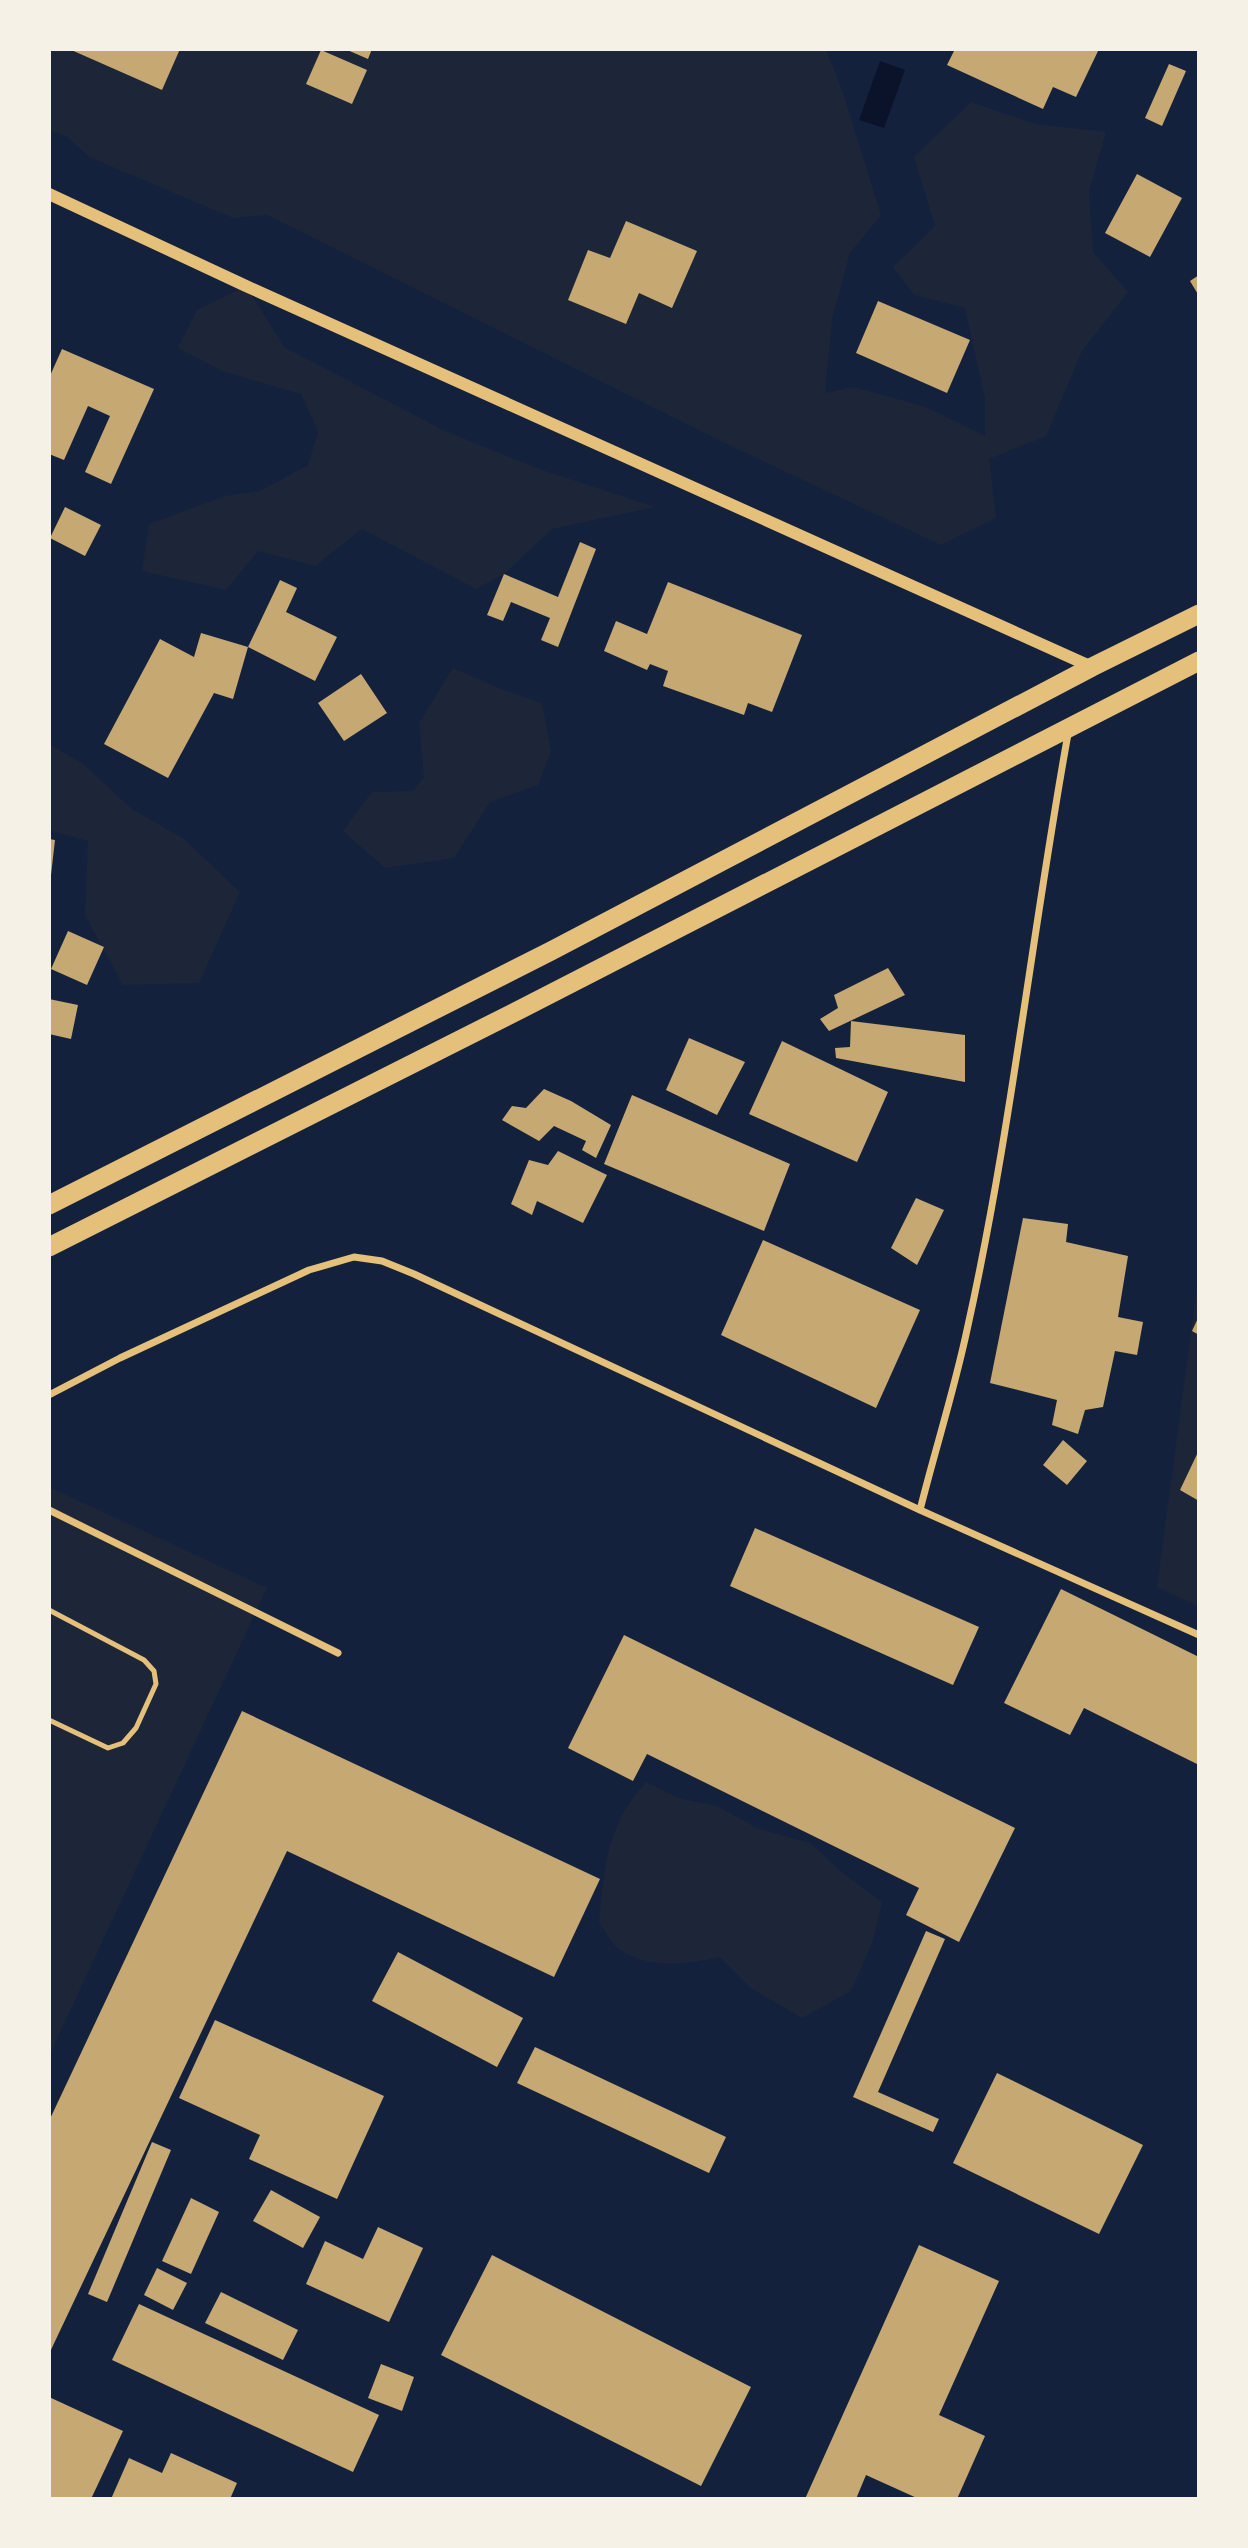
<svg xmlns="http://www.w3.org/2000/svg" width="1248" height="2548" viewBox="0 0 1248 2548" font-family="'Golos Text',sans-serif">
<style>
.green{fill:#1d2539}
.water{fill:#0b132b}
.building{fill:#c6a872}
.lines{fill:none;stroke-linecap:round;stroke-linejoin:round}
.service{stroke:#e5c07b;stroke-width:5}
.minor{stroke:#e5c07b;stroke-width:7}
.tertiary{stroke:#e5c07b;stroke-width:12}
.trunk{stroke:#e5c07b;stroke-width:19}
</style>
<rect width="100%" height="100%" fill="#14213d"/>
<path class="green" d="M49 49H826L843 93 881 215 850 253 832 319 825 393 854 387 926 407 985 436V399L965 308 914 295 893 267 935 226 914 157 971 102 1035 124 1106 132 1089 192 1093 252 1128 292 1082 351 1046 436 989 459 996 518 941 545 733 447 267 215 233 218 89 157 68 137 49 130Z
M246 286 284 347 443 430 539 469 655 507 552 529 504 574 476 589 362 529 315 566 258 551 226 590 142 571 149 524 225 496 260 491 308 465 318 432 301 394 222 371 178 348 197 310Z
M453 668 501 689 542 703 551 751 538 785 490 802 454 858 385 868 343 831 372 792 413 791 424 777 419 723Z
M49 744 83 764 132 809 184 839 240 892 199 983 123 985 85 915 88 841 49 830Z
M1199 1272V1607L1157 1587Z
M49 1487 267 1588 49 2056Z
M646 1782 679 1798 717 1806 757 1828 810 1843 844 1874 882 1902 872 1944 851 1991 802 2018 752 1989 720 1957C687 1964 648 1970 619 1949 611 1943 605 1930 599 1922 605 1866 606 1826 646 1782Z"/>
<path class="water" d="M880 61 905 70 884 128 859 120Z"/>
<path class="building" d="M69 49H180L162 90Z
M345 49H372L368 59Z
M955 49H1099L1076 97 1053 87 1043 109 947 65Z
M321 50 367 70 352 104 306 84Z
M1169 64 1186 71 1162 126 1145 118Z
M1137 174 1182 198 1150 257 1105 233Z
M626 221 697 251 672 308 639 293 626 324 568 300 588 250 610 258Z
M1199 275V296L1190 281Z
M878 301 970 340 947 393 856 353Z
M62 349 154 389 111 484 85 472 110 416 88 406 64 460 49 454V378Z
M65 507 101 525 85 556 50 538Z
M580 542 596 549 558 647 541 640 550 618 511 602 503 621 487 615 504 574 558 597Z
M280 580 297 588 286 612 337 637 315 681 248 647Z
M668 582 802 635 772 712 748 703 744 715 663 686 668 671 650 664 647 670 604 651 616 621 647 634Z
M201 633 248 647 233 699 214 693 168 778 104 744 160 639 194 657Z
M361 674 387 713 344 741 318 703Z
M49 839 55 840 51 875H49Z
M68 931 104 947 87 985 51 969Z
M888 968 905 995 829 1031 820 1019 838 1008 834 995Z
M49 999 78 1005 71 1039 49 1034Z
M851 1021 965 1035V1082L836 1058 835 1048 850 1047Z
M689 1038 745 1062 717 1115 666 1090Z
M782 1041 888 1092 857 1162 749 1114Z
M544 1089 571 1101 611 1125 596 1158 582 1150 586 1141 554 1126 539 1141 502 1120 512 1106 526 1108Z
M632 1095 790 1164 764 1231 604 1164Z
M558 1151 607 1175 583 1223 537 1201 532 1215 511 1204 529 1160 548 1165Z
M916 1198 944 1210 917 1265 891 1248Z
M1023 1218 1068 1224 1066 1242 1128 1256 1118 1317 1143 1322 1137 1355 1115 1351 1103 1407 1085 1410 1078 1434 1052 1425 1057 1400 990 1383Z
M763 1240 920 1310 876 1408 721 1335Z
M1199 1316V1335L1192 1331Z
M1063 1440 1087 1461 1067 1485 1043 1465Z
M1199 1450V1501L1180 1490Z
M755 1528 979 1627 953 1685 730 1586Z
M1061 1589 1199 1657V1765L1084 1708 1070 1735 1004 1703Z
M624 1635 1015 1828 959 1942 906 1915 919 1888 647 1754 633 1781 568 1748Z
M242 1711 600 1879 554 1977 287 1851 49 2354V2121Z
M926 1931 945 1939 878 2092 939 2119 933 2132 853 2097Z
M398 1952 523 2018 497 2067 372 2001Z
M215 2020 384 2096 337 2199 249 2159 260 2135 179 2098Z
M535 2047 726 2137 709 2173 517 2083Z
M997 2073 1143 2145 1099 2234 953 2163Z
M152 2142 171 2150 107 2302 88 2294Z
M271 2190 320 2217 303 2248 253 2221Z
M191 2198 219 2212 191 2274 162 2261Z
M378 2227 423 2248 389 2322 306 2284 325 2241 363 2259Z
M919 2245 999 2281 939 2415 985 2436 957 2499H919L866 2475 856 2499H805Z
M492 2255 751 2387 701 2486 441 2355Z
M157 2268 187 2283 173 2310 144 2295Z
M221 2292 298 2330 283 2360 205 2323Z
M139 2304 379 2415 353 2472 112 2360Z
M381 2364 414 2377 402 2411 368 2398Z
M49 2397 123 2431 91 2499H49Z
M171 2453 237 2483 230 2499H111L129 2458 162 2473Z"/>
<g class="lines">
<path class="service" d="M49 1610 144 1660 154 1671 156 1684 136 1728 123 1743 108 1748 49 1720"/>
<path class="minor" d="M49 1395 120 1358 309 1270 354 1257 382 1261 414 1274 920 1510 1199 1635
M49 1510 338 1653
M920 1510C935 1450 954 1391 967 1330 1011 1133 1032 932 1068 734"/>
<path class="tertiary" d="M49 194 246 286 1092 667"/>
<path class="trunk" d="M49 1205 551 951 1092 667 1199 614
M49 1247 523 1008 1199 661"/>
</g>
<rect width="1248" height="2548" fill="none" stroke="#f6f1e7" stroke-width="102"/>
</svg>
